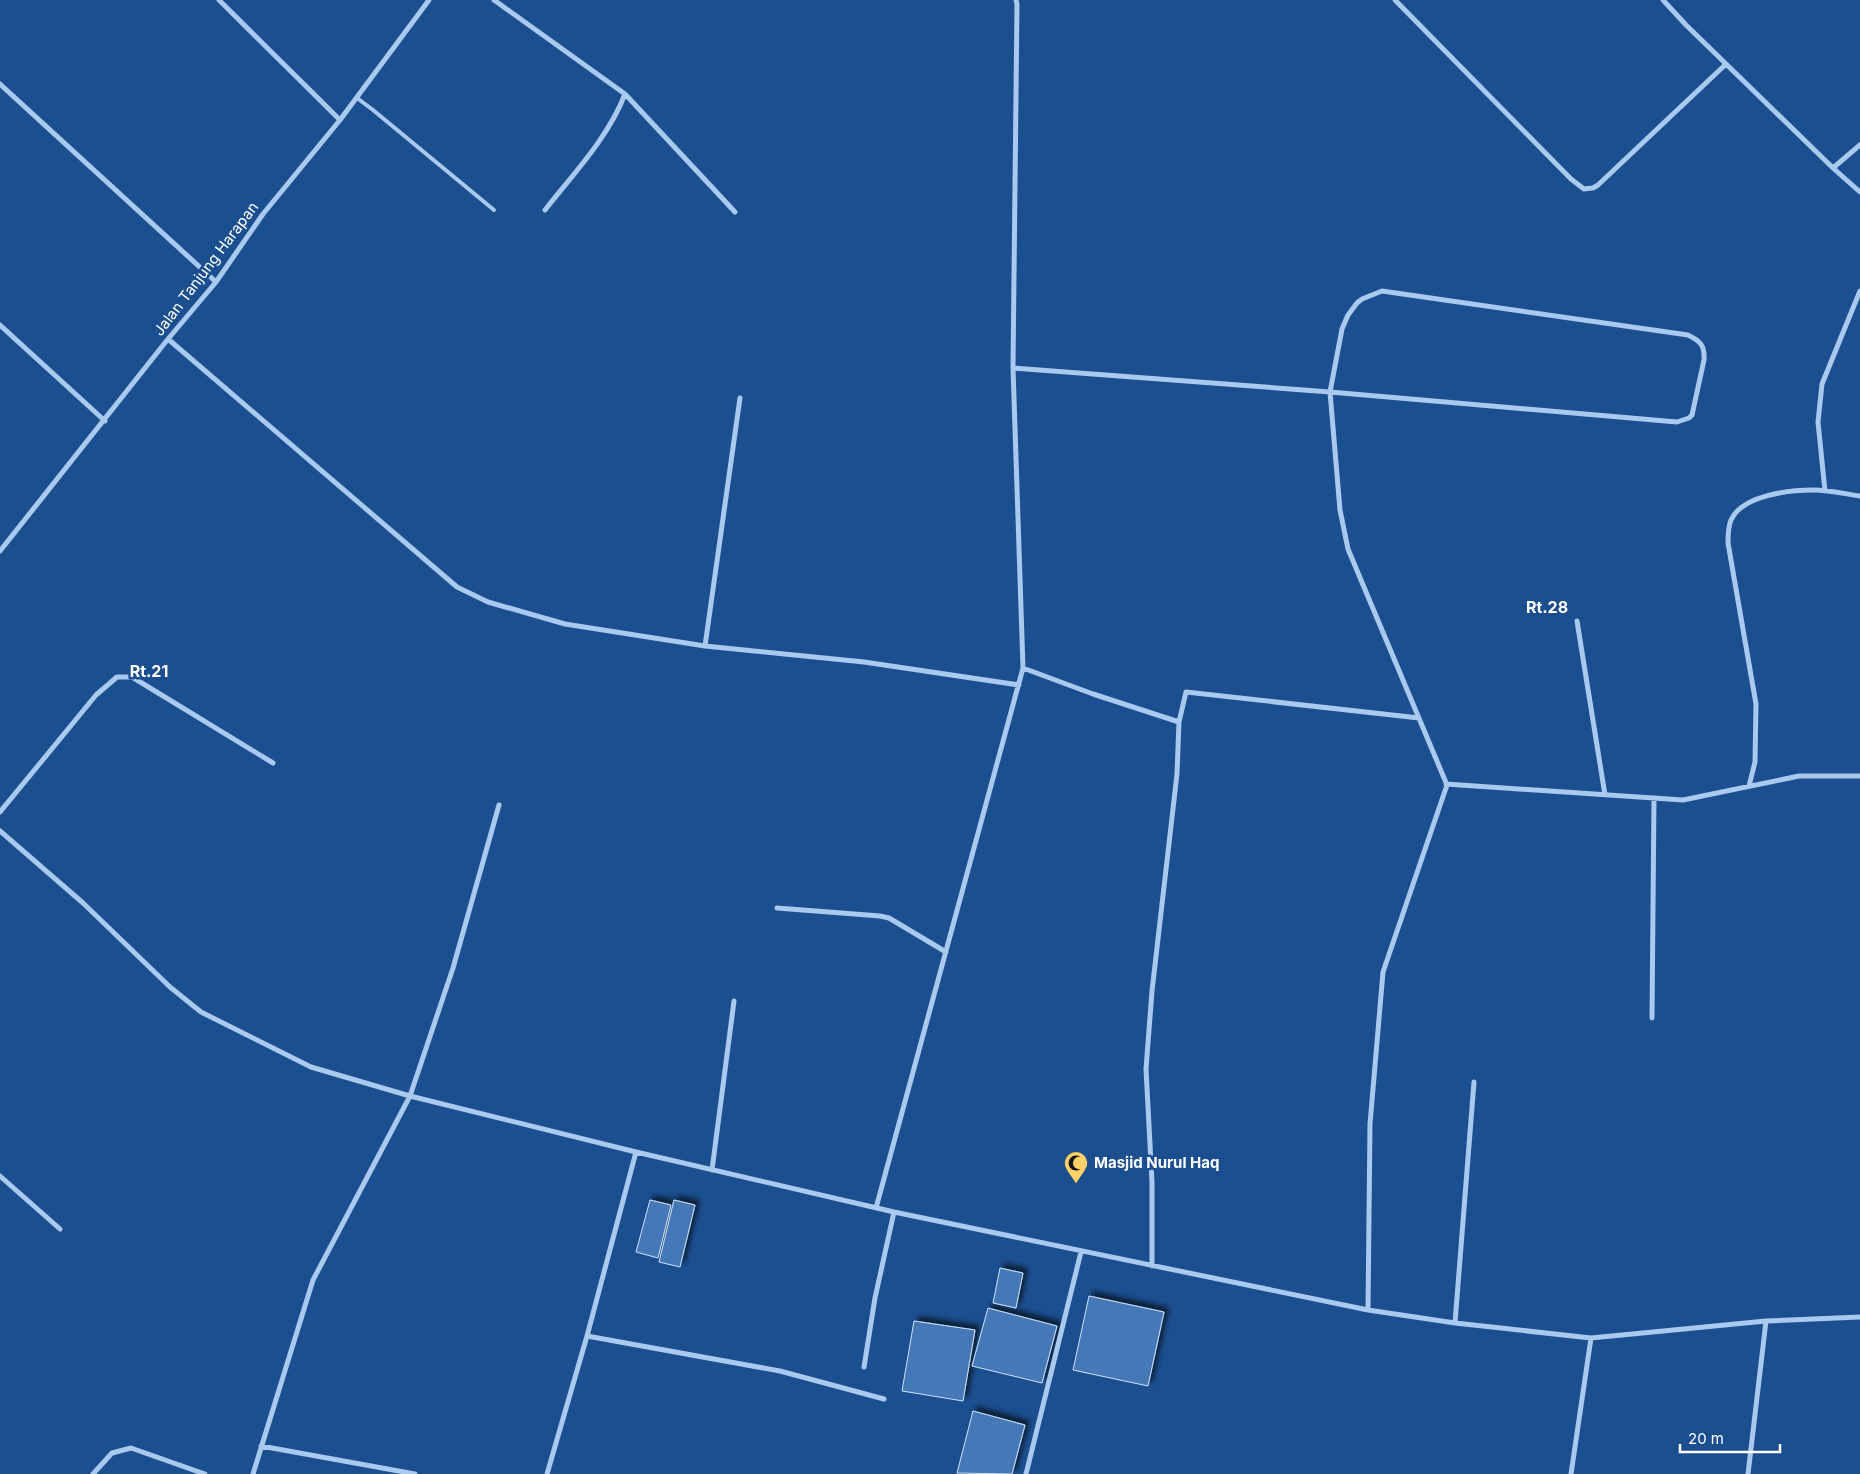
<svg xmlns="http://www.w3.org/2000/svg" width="1860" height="1474" viewBox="0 0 1860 1474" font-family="Inter,sans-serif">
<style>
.building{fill:#4478b7;stroke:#cfe3fa;filter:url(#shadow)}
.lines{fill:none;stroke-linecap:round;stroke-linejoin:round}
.service{stroke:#a9c9ee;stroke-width:4}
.minor{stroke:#a9c9ee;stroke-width:5}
.labels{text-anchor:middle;stroke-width:5;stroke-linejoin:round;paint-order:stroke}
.street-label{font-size:15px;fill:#fff;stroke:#1b4f8f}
.poi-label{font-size:15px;font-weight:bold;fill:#fff;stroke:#1b4f8f;text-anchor:start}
.neighbourhood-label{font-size:16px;font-weight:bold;fill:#fff;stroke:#1b4f8f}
</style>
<defs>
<filter id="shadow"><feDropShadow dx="4.5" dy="-4.5" stdDeviation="2.5" flood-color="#0009"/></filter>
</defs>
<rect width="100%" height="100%" fill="#1b4f8f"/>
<path class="building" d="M650 1200 671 1205 658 1258 636 1252Z
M674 1200 695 1205 680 1267 659 1262Z
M1000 1268 1023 1273 1016 1308 993 1303Z
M1089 1296 1164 1312 1148 1386 1073 1370Z
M988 1308 1057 1326 1042 1383 972 1366Z
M914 1321 975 1330 963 1401 902 1391Z
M973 1411 1025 1425 1012 1474 957 1473Z"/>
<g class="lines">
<path class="service" d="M357 98 373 110 494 210"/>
<path class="minor" d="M219 0 340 120
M494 0 625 94 735 212
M1395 0 1571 179 1584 189 1593 188 1598 185 1726 64
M1663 0 1686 25 1833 168 1860 192
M0 84 216 282
M1833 168 1860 145
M545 210C574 173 608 138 625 94
M0 325 105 421
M168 339 457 587 488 602 565 624 705 646 864 662 1019 685
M1013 368 1330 392 1677 422 1689 418 1692 415 1704 360C1705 345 1700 341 1688 335L1382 291 1362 299 1357 303 1348 315 1342 329 1330 392 1340 510 1348 549 1447 785 1383 972 1370 1124 1368 1310
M1825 491 1818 422 1822 384 1860 291
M0 551 168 339 216 282 263 214 340 120 429 0
M1577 621 1605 795
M705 646 740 398
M1023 668 1093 694 1179 722 1186 692 1419 718
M1446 784 1683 800 1799 776H1860
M1749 786 1755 762 1756 704 1728 543C1728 535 1728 527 1731 520 1742 495 1790 490 1814 490 1829 490 1845 494 1860 496
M0 812 96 695 117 677H132L273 763
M0 831 83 903 170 987 201 1012 311 1067 410 1096 636 1152 894 1212 1368 1310 1455 1323 1591 1338 1766 1321 1860 1317
M777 908 880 916 889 918 946 952
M1652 1018 1654 798
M712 1170 734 1001
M0 1176 60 1229
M876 1208 1023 668 1013 368 1017 4 1016 0
M1152 1266V1182L1146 1069 1152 991 1177 774 1179 722
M1455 1323 1474 1082
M587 1336 780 1371 884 1399
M864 1367 875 1298 894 1212
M261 1446 415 1474
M93 1474 112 1453 131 1448 205 1474
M253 1474 313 1280 410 1096 453 968 499 805
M547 1474 587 1336 636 1152
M1026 1474 1081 1252
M1571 1474 1591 1338
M1748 1474 1766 1321"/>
</g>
<defs>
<g id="mosque-pin" transform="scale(1.25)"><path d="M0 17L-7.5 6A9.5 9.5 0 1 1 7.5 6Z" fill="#ffd166" stroke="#1b4f8f"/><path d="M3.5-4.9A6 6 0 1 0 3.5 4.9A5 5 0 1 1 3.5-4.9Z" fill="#111"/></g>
</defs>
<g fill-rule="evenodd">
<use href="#mosque-pin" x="1076" y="1163"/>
</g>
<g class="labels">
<g class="street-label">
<text transform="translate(206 269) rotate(-53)" y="5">Jalan Tanjung Harapan</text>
</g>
<g class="poi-label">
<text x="1094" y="1168">Masjid Nurul Haq</text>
</g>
<g class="neighbourhood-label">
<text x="1547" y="613">Rt.28</text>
<text x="149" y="677">Rt.21</text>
</g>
</g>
<path d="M1680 1444v8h100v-8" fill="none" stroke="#ffffff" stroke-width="2.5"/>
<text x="1688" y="1444" font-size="15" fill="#ffffff" stroke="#1b4f8f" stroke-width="4" paint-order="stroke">20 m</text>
</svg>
